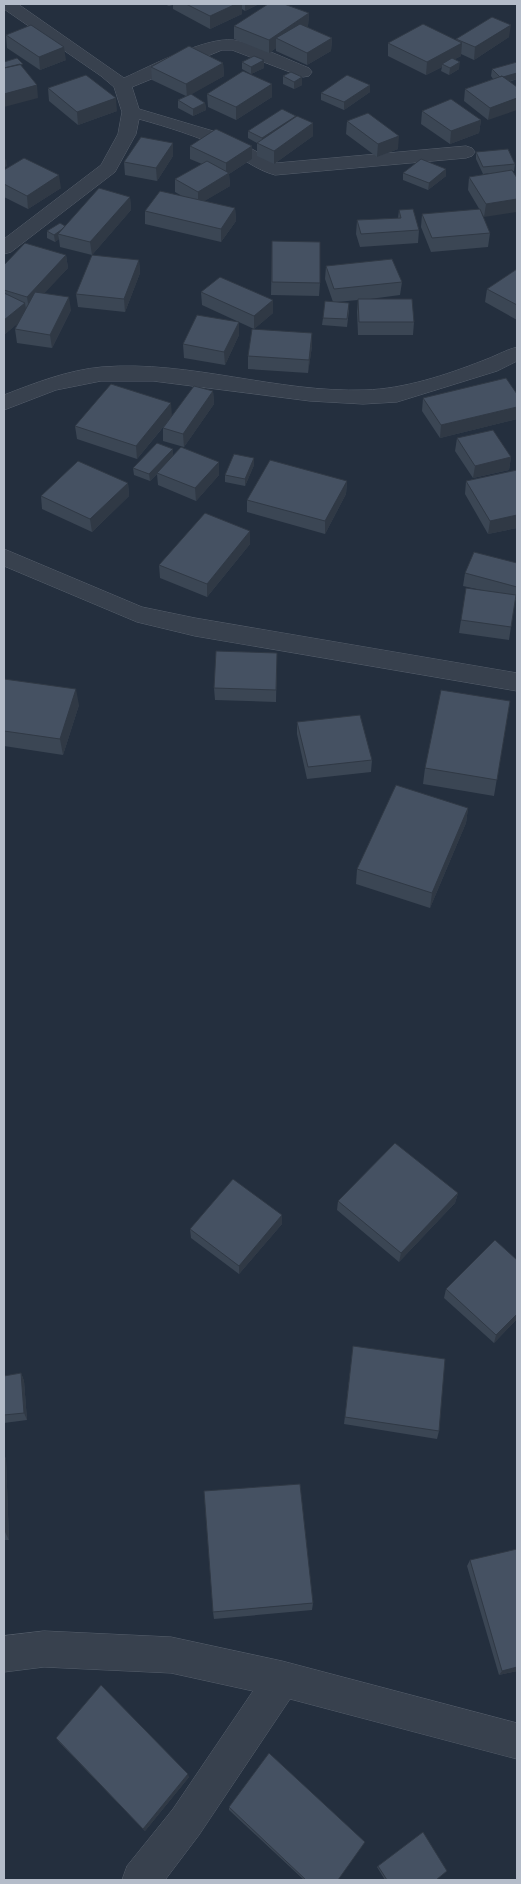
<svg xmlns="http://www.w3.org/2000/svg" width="521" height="1884" viewBox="0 0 521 1884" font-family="'Roboto Condensed',sans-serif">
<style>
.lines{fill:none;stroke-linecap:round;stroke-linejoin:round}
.minor-casing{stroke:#565f6c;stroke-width:1}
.minor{fill:#38414e;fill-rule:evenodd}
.wall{fill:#3b4654}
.shaded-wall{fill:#303945}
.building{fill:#455162;stroke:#303945}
</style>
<rect width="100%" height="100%" fill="#242f3e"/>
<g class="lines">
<g class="minor-casing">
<path id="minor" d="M4 4H18L124 78C151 66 205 37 233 40 251 42 291 61 309 68L312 72 309 76 303 77 232 50H222L132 87 139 109 213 131 243 144 277 163 466 146 472 148 475 152 472 156 466 158 275 175C256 170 241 157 223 148 196 136 168 127 139 119L136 134 115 172 11 252 4 254V239L101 165 118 134 122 112 114 87 101 76 4 9Z
M517 347V361L497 371 397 402 363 404 310 401 153 381H101L56 390 4 410V395C35 383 68 370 102 367 190 360 277 393 365 390 404 389 446 375 482 361 494 357 505 350 517 347Z
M4 549 142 607 195 618 517 673V691L195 636 137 622 4 566Z
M44 1631 171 1637 282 1661 517 1723V1759L290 1699 199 1835 165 1880H122L127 1866 173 1809 253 1691 171 1673 44 1667 4 1672V1636Z"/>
</g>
<use href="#minor" class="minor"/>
</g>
<path class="wall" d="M164 4H259L245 11 242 9V14L210 29 173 9V5L169 6Z
M309 13 308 26 307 27 332 38 331 51 307 65 276 51V48L269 53 234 39V26Z
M6 35 66 60 40 70 7 48Z
M509 37 474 60 461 54V56L455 59 459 69 449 75 441 71 442 67 426 75 388 56V43L456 40V39Z
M242 62 264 68 251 74 242 69Z
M223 63 224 76 191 94 205 103 206 110 193 116 178 108V100L186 96 152 80 151 67Z
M492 69 517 79 509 82 488 120 464 101 465 89 493 79 491 76Z
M283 76 302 77V85L294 89 283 84Z
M370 85V92L344 110 321 100V93Z
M48 88 117 111 78 125 49 101Z
M207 94 272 97 236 120 208 107Z
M422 111 481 120 479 133 450 144 421 124Z
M296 117 313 123V136L274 164 257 156V143L248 138V131Z
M347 121 398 149 377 157 346 134Z
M173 143V156L157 181 125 175 124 162Z
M190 146 252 159 229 174 230 186 204 201 235 208 236 221 221 242 145 224V211L182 196 175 192V179L202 164 190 159Z
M476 152 515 164 514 171H513L484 217 468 190 469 177 493 173 483 174 476 159Z
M4 170 61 188 28 209 4 197Z
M403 173 446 176 428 190 403 180Z
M130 197 131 210 92 255 60 247 59 239 55 242 47 238V231L65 226Z
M399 210 419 230 418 243 360 247 356 234 357 220 398 218Z
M422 214 490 233 488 247 431 252 421 227Z
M272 241 320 283 319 296 271 295Z
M66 255 68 268 44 293 71 310 52 348 17 343 15 329 19 322 4 335V265Z
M139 260 140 273 125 312 78 307 76 294Z
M326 266 402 282 400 295 370 299 414 322 413 335H358L357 312 358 300 337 302 349 310 347 327 322 325 323 318 333 302 325 279Z
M517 269V320L485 302 487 289Z
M201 292 273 300V313L254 329 202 305Z
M239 322V335L225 365 184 358 183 344Z
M312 346 308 373 248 369V356Z
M213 391 214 404 184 447 163 441V428L165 425 137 459 77 439 75 426 172 416Z
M517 394V419L440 438 422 411 423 398Z
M457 438 511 457 509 470 473 478 455 451Z
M173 456 219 475 196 501 158 485 157 474 150 481 134 475 133 468Z
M254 458V465L245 486 225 482V475Z
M517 470V528L488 534 465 494 466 481Z
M347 481 346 494 325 534 247 512V500Z
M128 483 129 496 92 532 42 509 41 496Z
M250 531V544L207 597 160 578 159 565Z
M517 563V600H515L509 640 459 633 461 620 481 590 463 586 465 573Z
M277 653 276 702 215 700 214 688Z
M4 679 79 705 63 755 4 746Z
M510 701 494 796 423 784 425 768Z
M297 722 372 760 371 772 307 779 297 734Z
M468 808 466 823 430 908 356 884 357 869Z
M458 1193 455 1203 399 1262 337 1210 338 1201Z
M282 1215V1224L239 1274 191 1238 190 1229Z
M517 1260V1319L494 1343 444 1298 446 1289Z
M353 1346 439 1431 437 1439 344 1424Z
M21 1373 24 1381 27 1420 4 1423V1376Z
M4 1455 6 1459 9 1540H4Z
M470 1560 517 1671 499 1675 467 1566Z
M313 1603 312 1610 214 1619 213 1612Z
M56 1738 189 1777 145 1831 59 1742Z
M229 1807 339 1880H304L229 1810Z
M378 1866 436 1880H385L377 1867Z"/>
<path class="shaded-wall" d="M236 4H242V14L210 29V16Z
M245 4H259L245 11Z
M309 13 308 26 285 42 276 38V48L269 53V40Z
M511 25 509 37 474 60 475 47Z
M332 38 331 51 307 65V53Z
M462 43 461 56 444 65 442 64V67L426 75 427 62Z
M64 47 66 60 40 70 39 57Z
M264 60V68L251 74V67Z
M460 62 459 69 449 75 450 68Z
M223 63 224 76 187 97 186 84Z
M517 73V79L499 84 500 77Z
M302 77V85L294 89V82Z
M272 84V97L236 120V107Z
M37 85 38 98 4 107V94Z
M370 85V92L344 110V102Z
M116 98 117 111 78 125 77 112Z
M517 98V110L488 120 490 108Z
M205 103 206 110 193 116V109Z
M296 116V123L262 145V138Z
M481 120 479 133 450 144 451 131Z
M313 123V136L274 164V151Z
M399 136 398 149 377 157 378 144Z
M173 143V156L157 181 156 168Z
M252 146V159L229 174 230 186 198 205V192L226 175V163Z
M6 159 7 166 4 168V161Z
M446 169V176L428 190 429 183Z
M59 175 61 188 28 209 27 196Z
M130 197 131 210 92 255 90 242Z
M517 199V212L484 217 486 204Z
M235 208 236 221 221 242V229Z
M67 226 58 234 59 239 55 242 54 235Z
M66 255 68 268 29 310 27 297Z
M139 260 140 273 125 312 124 299Z
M69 297 71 310 52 348 50 335Z
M273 300V313L254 329V316Z
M25 303 27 316 4 335V320Z
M239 322V335L225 365 224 352Z
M312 333V346L308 373 309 360Z
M213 391 214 404 184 447 183 434Z
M171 403 172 416 137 459 136 446Z
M517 407V419L440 438 441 425Z
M173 449V456L150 481 149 474Z
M511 457 509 470 473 478 475 466Z
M254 458V465L245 486V479Z
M219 462V475L196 501 195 488Z
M347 481 346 494 325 534V521Z
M128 483 129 496 92 532 90 519Z
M517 515V528L488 534 490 521Z
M250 531V544L207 597V584Z
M76 689 79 705 63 755 60 739Z
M468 808 466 823 430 908 432 893Z
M458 1193 455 1203 399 1262 401 1253Z
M282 1215V1224L239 1274V1266Z
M517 1314V1319L494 1343 496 1335Z
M21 1373 24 1381 27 1420 24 1413Z
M4 1455 6 1459 9 1540 5 1532 4 1502Z
M517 1667V1671L499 1675 502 1671Z
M188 1774 189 1777 145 1831 143 1829Z"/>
<path class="building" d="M186 4H236L210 16Z
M268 4H284L309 13 269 40 234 26Z
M492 17 511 25 475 47 456 39Z
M300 24 332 38 307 53 276 38Z
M423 24 462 43 427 62 388 43Z
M31 25 64 47 39 57 6 35Z
M189 46 223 63 186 84 151 67Z
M254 56 264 60 251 67 242 62Z
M17 58 23 64 4 68V62Z
M452 58 460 62 450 68 442 64Z
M517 62V73L503 77 502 76 500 77 492 69Z
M20 64 37 85 4 94V68Z
M243 71 272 84 236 107 207 94Z
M291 72 302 77 294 82 283 76Z
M86 75 116 98 77 112 48 88Z
M347 75 370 85 344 102 321 93Z
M502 76 517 87V98L490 108 465 89Z
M191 94 205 103 193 109 178 100Z
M451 99 481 120 451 131 422 111Z
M282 109 296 116 262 138 248 131Z
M368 113 399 136 378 144 347 121Z
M297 116 313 123 274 151 257 143Z
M216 129 252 146 226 163 190 146Z
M141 137 173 143 156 168 124 162Z
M508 149 515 164 483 167 476 152Z
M24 158 59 175 27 196 4 184V170Z
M421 159 446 169 429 183 403 173Z
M207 161 229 173 198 192 175 179Z
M512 170 517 178V199L486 204 469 177Z
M99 188 130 197 90 242 58 234Z
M160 191 235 208 221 229 145 211Z
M413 209 419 230 361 234 357 220 401 218 399 210Z
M480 209 490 233 432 238 422 214Z
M60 223 65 226 61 230 54 235 47 231Z
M272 241 320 242V283L272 282Z
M25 243 66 255 27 297 4 290V265Z
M92 255 139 260 124 299 76 294Z
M392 259 402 282 334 289 326 266Z
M517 269V305L487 289Z
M220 277 273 300 254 316 201 292Z
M35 292 69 297 50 335 15 329Z
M4 293 25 303 4 320Z
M358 299H412L414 322H359Z
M325 301 349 303 347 319 323 318Z
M197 315 239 322 224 352 183 344Z
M252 329 312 333 309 360 248 356Z
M506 378 517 394V407L441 425 423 398Z
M111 384 171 403 136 446 75 426Z
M194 386 213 391 183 434 163 428Z
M493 430 511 457 475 466 457 438Z
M157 443 173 449 149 474 133 468Z
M181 447 219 462 195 488 157 473Z
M234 454 254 458 245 479 225 475Z
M270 460 347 481 325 521 247 500Z
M78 461 128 483 90 519 41 496Z
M517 470V515L490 521 466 481Z
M205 513 250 531 207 584 159 565Z
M474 552 517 563V587L465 573Z
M466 588 516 595 511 627 461 620Z
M216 651 277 653 276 690 214 688Z
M4 679 76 689 60 739 4 731Z
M441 690 510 701 497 780 425 768Z
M360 715 372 760 308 767 297 722Z
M396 785 468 808 432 893 357 869Z
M395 1143 458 1193 401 1253 338 1201Z
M233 1179 282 1215 239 1266 190 1229Z
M495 1240 517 1260V1314L496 1335 446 1289Z
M353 1346 445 1359 439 1431 345 1417Z
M21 1373 24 1413 4 1415V1376Z
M300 1484 313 1603 213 1612 204 1491Z
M4 1502 5 1532H4Z
M517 1549V1667L502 1671 470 1560Z
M101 1685 188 1774 143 1829 56 1738Z
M269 1753 365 1842 338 1880H306L229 1807Z
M423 1832 447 1871 436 1880H387L378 1866Z"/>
<rect width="521" height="1884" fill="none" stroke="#b4bcc9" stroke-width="10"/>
</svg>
